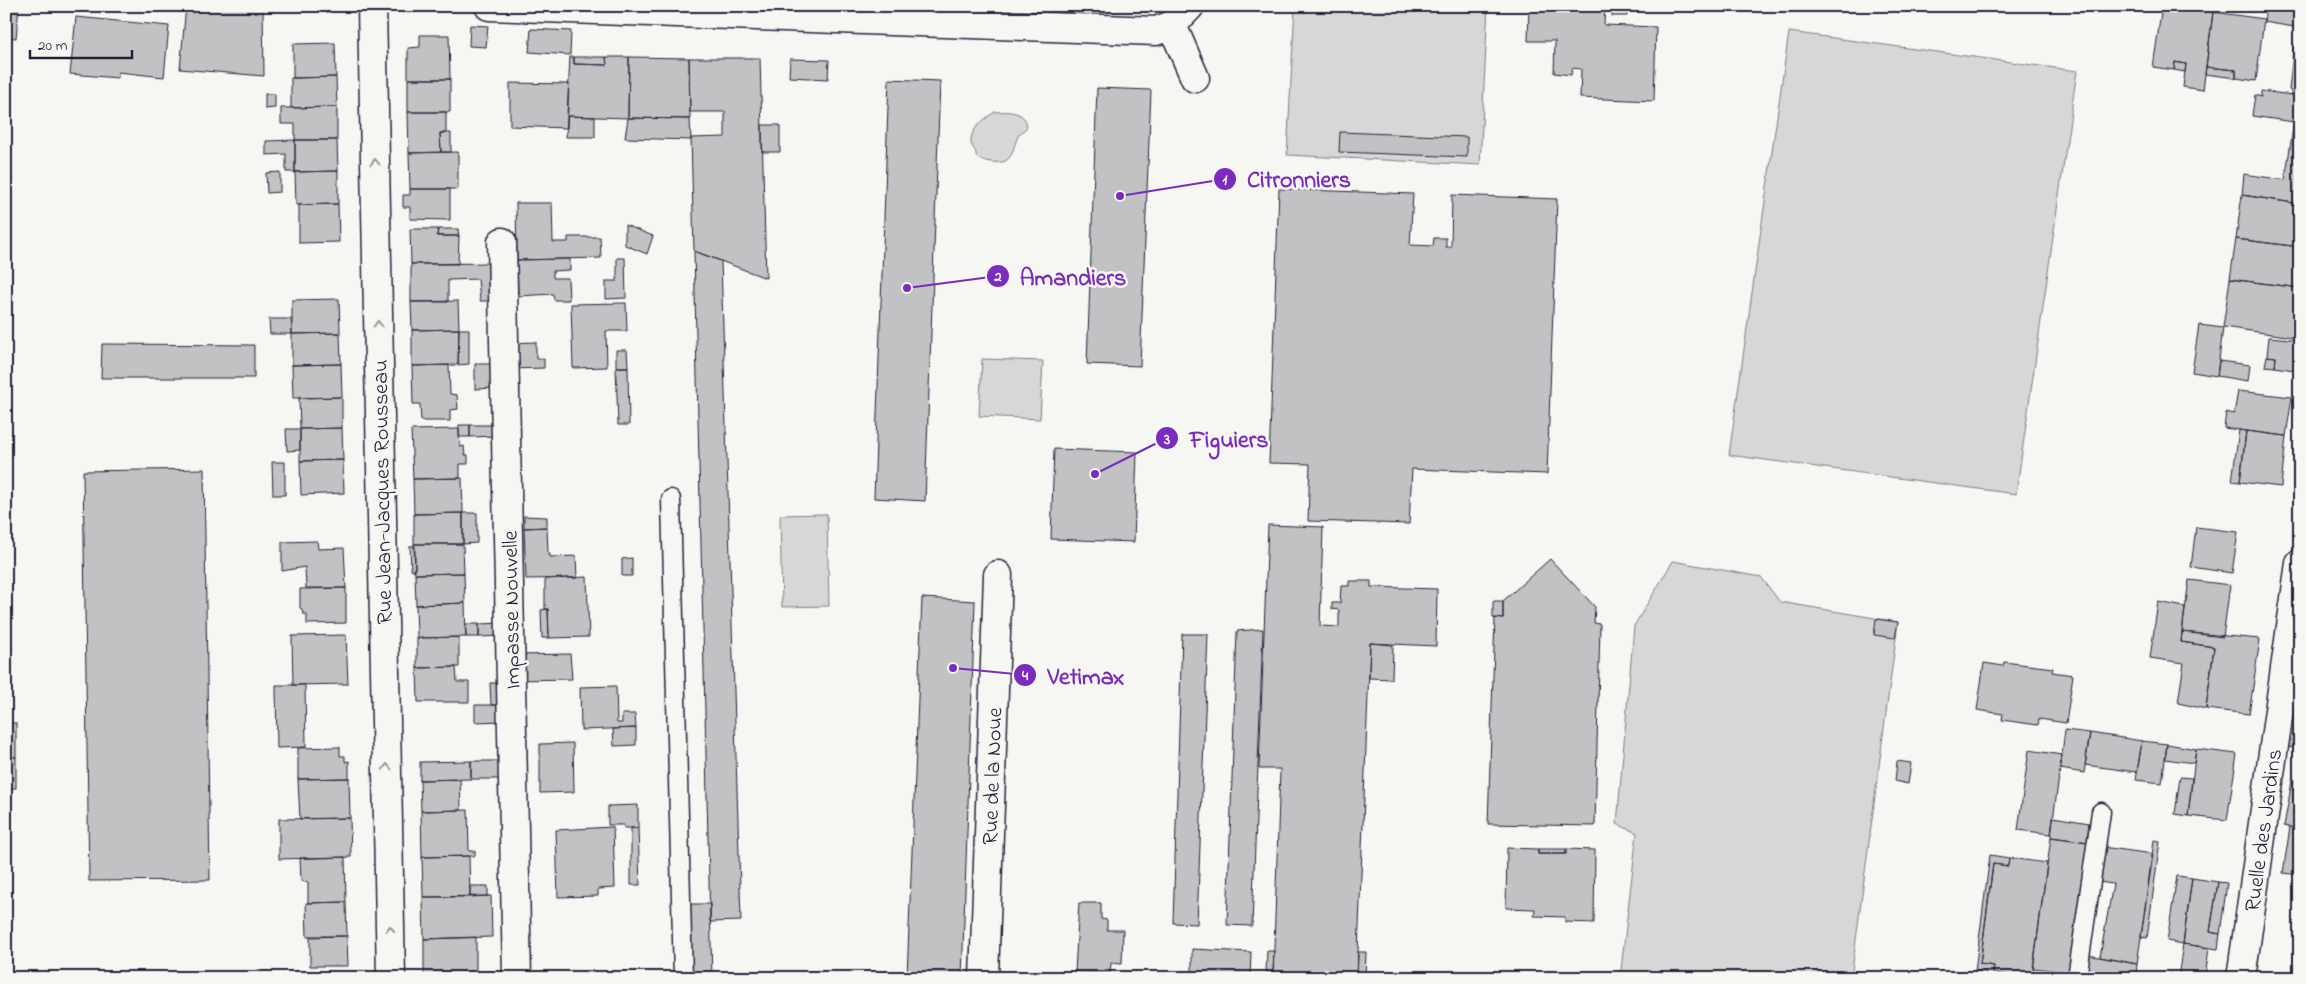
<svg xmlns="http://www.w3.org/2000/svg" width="2306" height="984" viewBox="0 0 2306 984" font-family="'Indie Flower',sans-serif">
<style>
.green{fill:#d7d7d7;stroke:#7c7c89}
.building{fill:#c2c2c4;stroke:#22223b}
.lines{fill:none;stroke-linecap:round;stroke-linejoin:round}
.lane-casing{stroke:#22223b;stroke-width:21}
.street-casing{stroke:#22223b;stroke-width:31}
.lane{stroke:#f6f6f2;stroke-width:18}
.street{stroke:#f6f6f2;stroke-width:28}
.oneway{stroke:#9797a0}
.labels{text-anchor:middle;stroke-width:5;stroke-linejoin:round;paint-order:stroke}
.street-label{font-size:22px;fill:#22223b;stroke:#f6f6f2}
.leader{fill:none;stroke:#7b2cbf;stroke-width:2}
.callout-dot{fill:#7b2cbf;stroke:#f6f6f2;stroke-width:2}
.mark-label{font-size:15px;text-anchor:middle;font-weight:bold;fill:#fff}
.callout-label{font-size:24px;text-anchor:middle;font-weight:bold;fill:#7b2cbf;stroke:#f6f6f2;stroke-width:5;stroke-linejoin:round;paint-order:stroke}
</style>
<rect width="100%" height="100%" fill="#f6f6f2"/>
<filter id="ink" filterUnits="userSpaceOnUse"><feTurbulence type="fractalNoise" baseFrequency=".02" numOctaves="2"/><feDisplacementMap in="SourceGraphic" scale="10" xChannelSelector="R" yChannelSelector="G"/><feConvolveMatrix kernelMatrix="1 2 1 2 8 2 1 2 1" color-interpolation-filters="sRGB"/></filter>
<g filter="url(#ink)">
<path class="green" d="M1295 6H1488L1480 165 1287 155Z
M1789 32 2077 71 2016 494 1729 455Z
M995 112C1009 111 1026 111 1027 127 1024 131 1020 132 1018 136 1011 152 1014 165 991 162 985 161 980 161 976 157 977 149 972 149 971 143 969 130 985 118 995 112Z
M982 359 1043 361 1040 419 979 416Z
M827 514 829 606 782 607 780 515Z
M1673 561 1761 577 1780 602 1898 622 1851 978H1620L1637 833 1617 824 1634 626Z"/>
<path class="building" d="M6 6H19L16 38 6 37Z
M186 6 263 8 264 76 180 69Z
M1529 6H1605L1604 25 1656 27 1654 101 1580 98 1581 69 1572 68 1571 75 1554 73 1555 41H1528Z
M1612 6H1628L1627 16H1612Z
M2162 6 2213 12 2203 90 2183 87 2186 64 2175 62 2174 70 2153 67Z
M2266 6H2300V28L2264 22Z
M2213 12 2264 19 2256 81 2236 78V70L2206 67Z
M76 17 169 26 164 77 118 72V78L70 74Z
M470 25 488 26 486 47 469 46Z
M531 29 571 31 570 55 529 52Z
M420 35H449L450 79H408V48L420 47Z
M335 43 336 77 293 78V44Z
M2294 44 2300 45V96L2291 95V91L2289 90Z
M570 57H574V64L607 65 606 57H629L628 118 567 116Z
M574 57H606L607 65 574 64Z
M629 57 689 58 690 119 628 118Z
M689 58H760L766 278 694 251 691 138 725 137V112H690Z
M790 59 829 60 828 79 789 77Z
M2175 62 2186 64 2185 72 2174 70Z
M2206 67 2236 70V78L2205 74Z
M336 77 337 107 291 108V78Z
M408 79H450V112H408Z
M889 79 940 81 925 501 874 498Z
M510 83 569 84 567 128 510 126Z
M1097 88 1151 90 1140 366 1087 364Z
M2261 91 2300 96V204L2242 195 2244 174 2285 180 2294 122 2252 116 2255 95 2261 97Z
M265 94H275V108L265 109Z
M337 107V140H295V124H281V108Z
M408 112H446V133H440L441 152 409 153Z
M567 116 595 117V137H566Z
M628 118 690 119 691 140 625 138Z
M762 125H780V152H762Z
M1340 132 1467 137V157L1339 152Z
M440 133H451V152H441Z
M295 140H337L338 171 295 172Z
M295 140V172H286V154L266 155V141Z
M458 152V189H410L409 153Z
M338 171V204L296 205 295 172Z
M280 172V192L267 193 266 173Z
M410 189H450V220L410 219V207H403V195H410Z
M1279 189 1413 194 1410 245 1433 246 1434 238H1446V247H1451L1452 195 1557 199 1547 474 1412 469 1409 524 1308 521 1310 464 1269 463Z
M2242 195 2300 204V247L2236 239Z
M516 203H552L553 242H568V237H600L601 258 517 260Z
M338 204 339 242 299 243V205Z
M625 225 653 236 647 254 625 245Z
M410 229H438L437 236H459L458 264H411Z
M438 229H458L459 236H437Z
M2236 239 2300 247V288L2230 279Z
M694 251 721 261 741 921 710 922Z
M617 258H625L626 298 606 299V281H617Z
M570 259V270L553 271V278H568L569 300H554L553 294 518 296 517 260Z
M493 263 494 301H480L478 279 448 280V302H411V264Z
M2230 279 2300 288V338L2223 327Z
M339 299 340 333 292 334V300Z
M458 301 459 329 412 330 411 302Z
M626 303 627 331H606L607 367 573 368 571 304Z
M269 319H291L292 334H270Z
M2199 325 2223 328 2217 376 2192 372Z
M459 329 458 365 412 366V330Z
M459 329H469V364L458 365Z
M340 333 341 364 292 365V334Z
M2269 337 2300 340V371L2275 367 2276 357 2267 356Z
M536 342V359H544V368L510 369 509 343Z
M102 344 254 345V378H101Z
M616 350H627L628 367H616Z
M2267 356 2276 357 2275 367 2265 366Z
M2219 361 2250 365 2248 381 2217 376Z
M341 364 342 397 293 398 292 365Z
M475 364H495V388L475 389Z
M449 365 450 394 457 395 458 409 450 410V421H421L420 404H413L412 366Z
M616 367H628L629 425H618Z
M2238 391 2292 397 2286 436 2224 428 2226 412 2234 414Z
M342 397V428L300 429 299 398Z
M459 425H470V437H459Z
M470 425H496V436L470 437Z
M342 428 343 460 300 461V429Z
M286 429H300V450L287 451Z
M459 429 460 447 464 446 465 455H468V464H460V478L413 479 411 430Z
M2239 430 2246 431 2240 482 2232 481Z
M2246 431 2286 436 2281 487 2240 482Z
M1054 449 1137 452 1134 542 1051 539Z
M343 460 344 493 301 495 300 461Z
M272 462H285V495H273Z
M204 469 210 880 89 881 83 471Z
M462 478 463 513 414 514 413 479Z
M463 513V544H414V514Z
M463 513H477V543L463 544Z
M524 516 547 517V527L524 528Z
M1268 525 1323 527 1320 626 1339 627V610L1332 609V603H1340L1341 586H1349V581H1371V587L1437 589 1436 646 1370 643 1357 978H1273L1280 769H1259Z
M547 527 548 554H550V557L576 556 577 578 526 579 524 528Z
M2196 527 2238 532 2232 573 2191 567Z
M317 541 318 549 344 548 346 588H306L305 567 282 571V542Z
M414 544H463L464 573 415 574Z
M410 546H415V571L411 570Z
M632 558V576H622V559Z
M1550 559 1595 607 1594 623 1600 624 1595 826 1488 824 1495 618 1503 619V601Z
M464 573 465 603 416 605 415 574Z
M587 577 589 637 549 638 548 609H545V579Z
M2189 580 2230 585 2223 637 2182 632Z
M346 588V623L307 624V614H303L302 609 300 608V589Z
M922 598 975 601 962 978H907Z
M1493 601H1503V619L1493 618Z
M2158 602 2185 607 2181 642 2214 647 2206 709 2178 703 2184 663 2150 658Z
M465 603 466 637 417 638 416 605Z
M548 609 549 638H542L541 610Z
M1876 619 1898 622 1895 638 1874 635Z
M501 623 500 636 479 637V624Z
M465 624H479V637H466Z
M1263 629 1252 926 1227 925 1237 631Z
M2182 632 2260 639 2249 714 2206 709 2214 647 2181 642Z
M1182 634H1208L1197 924 1173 923Z
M346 635 348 684 293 685 292 636Z
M459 637V667L417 668V638Z
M1370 643 1393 645 1392 679 1369 678Z
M570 654 572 679 517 680V655Z
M2004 662 2053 668 2052 672 2073 675 2066 723 2039 719 2038 725 2002 720 2003 714 1977 710 1984 663 2003 666Z
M456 667 457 682H469V702H418L417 668Z
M490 683H502V705H491Z
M2298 684H2300V749L2288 747Z
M276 685H305L306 747 277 748Z
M616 686 617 723H622V714H635L636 728 581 730 580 687Z
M475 705H502L503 721 475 722Z
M6 723H16V757H6Z
M636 728V745L614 746 613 729Z
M2065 730 2090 733 2084 773 2060 769Z
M2090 733 2142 741 2137 772 2085 765Z
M2142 741 2167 744 2162 783 2136 780Z
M573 743 574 792 540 793V744Z
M2167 744 2196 749 2194 763 2165 759Z
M340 747V756H345V762L349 761V778L298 779V748Z
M2196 749 2237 754 2227 820 2188 816Z
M2029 750 2062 755 2051 834 2018 830Z
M6 757H16V788H6Z
M471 761H504V779H471Z
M471 761V779L420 780V762Z
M1897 761 1911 763 1908 784 1895 781Z
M2180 777 2192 778 2188 816 2175 814Z
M349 778 350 818 300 819 298 779Z
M460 779 461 810 421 811 420 780Z
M2292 781 2300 782V829L2284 826Z
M638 805V828H624V825H608V806Z
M468 810 469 851H475V856L422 857 421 811Z
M2053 817 2089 823 2087 842 2051 837Z
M350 818 351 857 279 859V819Z
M613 827 615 888 598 889V896L558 897 556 830Z
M2290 827 2300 829V875L2283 873Z
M631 828H638L640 885H631Z
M2051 837 2089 842 2070 972 2033 968Z
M2154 840 2160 841 2147 938 2141 937Z
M2102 847 2153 854 2137 964 2100 957 2113 884 2098 882Z
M1507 848 1538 849V854H1566V849L1595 850 1594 923 1565 922V917L1534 916 1535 909 1506 908Z
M1538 849H1566V854H1538Z
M1990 855 2009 858 2008 866 1993 864 1980 964 1994 966 1993 973 1975 971Z
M469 856 470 897H423L422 857Z
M345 857 346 902 308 903V882L301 881 300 858Z
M2009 858 2047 863 2032 978 1993 973 1994 966 1980 964 1993 864 2008 866Z
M2177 876 2192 878 2183 944 2167 941Z
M2192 878 2218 882 2210 932 2220 934 2218 949 2183 944Z
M2218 882 2227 883 2220 934 2210 932Z
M470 886H488V896L470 897Z
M491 896 492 937 424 939 423 897Z
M346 902 347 936 307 937 306 903Z
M1079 903H1101V919L1107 920V930H1123L1122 964 1111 963 1110 973 1075 972Z
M690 904H710L712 978H692Z
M310 936H347L348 966H310Z
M476 937V978H424V939Z
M2183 944 2209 948 2205 978H2178Z
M1192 949 1251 952 1250 978H1192Z
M1267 951H1274L1273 972H1266Z
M1358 952H1366L1365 978H1357Z
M2088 955 2137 964 2136 978H2085Z
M2169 973 2178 974V978H2168Z"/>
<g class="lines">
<g class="lane-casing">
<path id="lane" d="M671 499 683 978
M2077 978 2101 812"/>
</g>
<g class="street-casing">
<path id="street" d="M372 6 391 978
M489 6 1156 31 1172 25 1190 6
M1172 25 1195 78
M502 242 517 978
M984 978 998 575
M2241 978 2300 563"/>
</g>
<use href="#lane" class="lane"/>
<use href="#street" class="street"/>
</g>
<defs><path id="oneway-chevron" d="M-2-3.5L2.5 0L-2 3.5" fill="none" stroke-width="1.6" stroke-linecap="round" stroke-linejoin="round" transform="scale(1.25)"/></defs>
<g class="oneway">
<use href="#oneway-chevron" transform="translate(375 162) rotate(-91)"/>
<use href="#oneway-chevron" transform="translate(378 324) rotate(-91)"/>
<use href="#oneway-chevron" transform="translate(387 767) rotate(-91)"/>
<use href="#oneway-chevron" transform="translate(390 929) rotate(-91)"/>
</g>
</g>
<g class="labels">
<g class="street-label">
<text transform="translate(381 492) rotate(-91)" y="8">Rue Jean-Jacques Rousseau</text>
<text transform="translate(510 610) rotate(-91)" y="8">Impasse Nouvelle</text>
<text transform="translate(991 776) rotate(-88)" y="8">Rue de la Noue</text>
<text transform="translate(2262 830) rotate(-82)" y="8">Ruelle des Jardins</text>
</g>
</g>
<path class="leader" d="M1120 196L1225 179M907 288L998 276M1095 474L1167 438M953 668L1025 675"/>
<g class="callout-dot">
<circle cx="1120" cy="196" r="5"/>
<circle cx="907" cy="288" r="5"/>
<circle cx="1095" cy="474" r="5"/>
<circle cx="953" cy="668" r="5"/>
<circle cx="1225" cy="179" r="12"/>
<circle cx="998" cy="276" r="12"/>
<circle cx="1167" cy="438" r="12"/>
<circle cx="1025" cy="675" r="12"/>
</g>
<g class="mark-label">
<text x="1225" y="184">1</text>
<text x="998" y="281">2</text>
<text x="1167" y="444">3</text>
<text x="1025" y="680">4</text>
</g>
<g class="callout-label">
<text x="1299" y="187">Citronniers</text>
<text x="1073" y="285">Amandiers</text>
<text x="1229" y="447">Figuiers</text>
<text x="1086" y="684">Vetimax</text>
</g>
<rect width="2306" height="984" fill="none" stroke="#f6f6f2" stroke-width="25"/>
<rect x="12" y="12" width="2281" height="959" fill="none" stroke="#22223b" stroke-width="2" filter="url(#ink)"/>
<path d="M30 50v8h102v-8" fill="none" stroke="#22223b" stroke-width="2.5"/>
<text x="38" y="50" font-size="15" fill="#22223b" stroke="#f6f6f2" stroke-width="4" paint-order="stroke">20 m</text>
</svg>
